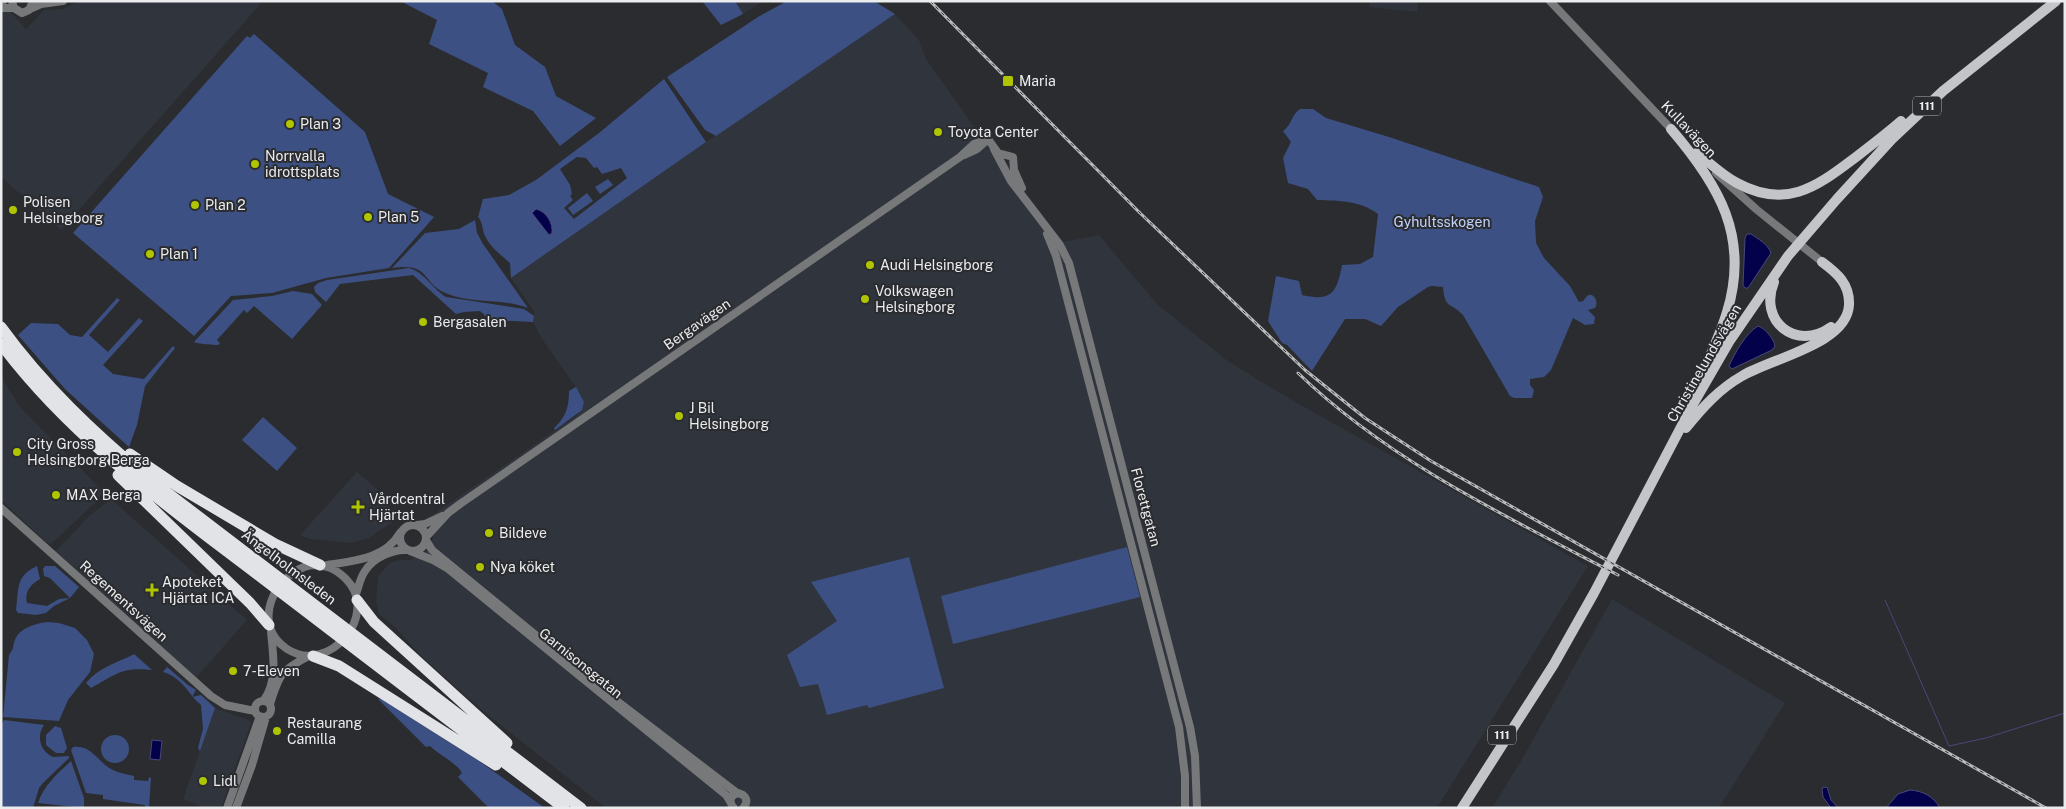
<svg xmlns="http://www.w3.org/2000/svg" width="2066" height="809" viewBox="0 0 2066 809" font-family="'Public Sans',sans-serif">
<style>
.built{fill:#30343c}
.green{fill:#3d5083;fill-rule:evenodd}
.water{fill:#03014a;stroke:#49487b}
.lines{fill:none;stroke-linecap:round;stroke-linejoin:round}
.stream{stroke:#49487b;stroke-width:1}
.tertiary{stroke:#77787a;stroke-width:8}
.primary{stroke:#c3c5c8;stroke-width:10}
.motorway{stroke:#e1e3e7;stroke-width:11}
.rail-casing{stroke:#babbbd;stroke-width:3}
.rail{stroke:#2a2c2f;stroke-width:1;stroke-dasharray:4;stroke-linecap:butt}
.poi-dot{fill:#b0c502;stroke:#2a2c2f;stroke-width:2}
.labels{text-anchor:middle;stroke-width:4;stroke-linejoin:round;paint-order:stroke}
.shield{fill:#2a2c2f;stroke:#b1b2b5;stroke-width:1}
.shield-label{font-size:12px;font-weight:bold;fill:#ebecee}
.poi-label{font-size:14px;fill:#ebecee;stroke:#2a2c2f;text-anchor:start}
.street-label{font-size:14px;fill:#ebecee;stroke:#2a2c2f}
.park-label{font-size:14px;fill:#c1d3fd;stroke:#2a2c2f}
</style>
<rect width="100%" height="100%" fill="#2a2c2f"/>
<path class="built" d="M78 1H263L61 230 1 177V11L7 10 11 12 26 29 44 10 64 9Z
M735 1H763L743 14Z
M1370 1H1418L1417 12 1369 7Z
M895 14 919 40 926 59 1057 243 1099 235 1157 304 1229 362 1292 400 1588 566 1437 808H606L483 711 421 656 396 628 379 614 376 602 378 576 390 563 400 560H411L429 549 433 538 428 518 576 416 584 402 576 387 542 339 533 322 534 311 511 278 706 142Z
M1 377 20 407 104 492 94 504 51 544 47 543 1 500Z
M357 472 376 488 398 518 369 538 351 543 310 539 300 535Z
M111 499 247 620 195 679 56 551 90 515Z
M1612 599 1785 703 1719 808H1492L1521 761Z
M215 708 249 720 251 724 221 808H204L183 799Z"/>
<path class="green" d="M400 1H492L502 9 515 45 545 67 556 96 596 118 560 146 533 111 483 87 488 73 429 44 437 20Z
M702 1H735L743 14 721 25Z
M787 1H874L895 14 716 136 705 130 667 77 758 17Z
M254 34 365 132 388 194 434 217 389 268 326 278 272 293 231 296 194 336 73 233 247 36 250 38Z
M664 79 706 142 511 278 510 263C501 255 490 247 485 236 482 230 483 222 478 217L483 199 509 195 536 180 599 133ZM577 157 586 158 594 168 597 167 602 174 621 168 627 178 574 219 564 208 573 200 570 196 572 194 570 185 560 169Z
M1300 109H1313L1326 118 1389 137 1539 187 1543 197 1535 221 1536 243 1544 258 1570 286 1579 302 1583 301 1588 295H1592C1596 297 1598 304 1595 308L1588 310 1595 317 1594 324 1585 325 1573 318 1551 370 1544 377 1530 379V385L1534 390 1532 398H1514L1510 396 1463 315C1450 301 1445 310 1443 287L1432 286 1428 287 1398 307 1381 326 1365 319H1345L1312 371 1287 345 1282 343 1268 321 1276 276 1299 281 1302 295C1332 302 1337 292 1342 265L1360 264 1373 257 1378 214C1359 200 1339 201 1317 200L1308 189 1288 183 1283 158 1291 142 1283 131C1293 124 1290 116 1300 109Z
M608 179 613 185 600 194 595 187Z
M587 193 593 201 573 215 568 208Z
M475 220 477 233 483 244 528 308C503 298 473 304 448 294 420 284 433 262 392 268L425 233 459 229Z
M409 268C424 272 433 289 446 297L524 309 534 316 533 322 490 320 480 311 464 312 456 314 413 275 340 284 326 302 315 292 314 287 318 283 327 280Z
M293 291 312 294 322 305 292 339 254 306 247 313 244 310 217 340 220 343 218 345C215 345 197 344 194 342L233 300 272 296Z
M117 298 120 300 89 335 108 352 139 318 143 321 103 365 113 374 144 379 173 346 175 348 145 386 137 425 129 447 65 389 18 335 31 323 58 324 70 335 82 337Z
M576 387 584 402 582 410 555 430 554 428C566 417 569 407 569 391Z
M263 417 297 448 277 471 242 440Z
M1127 547 1140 597 953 644 941 596Z
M909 557 944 688 869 708 867 705 827 715 818 684 800 687 787 655 837 621 811 582Z
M37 566 40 579C31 584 24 592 27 603L47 606 59 599 70 598 50 578 44 576 43 569 45 566H55L79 587 70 598 54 606 46 613 36 615 18 613 16 610C19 590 15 576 37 566Z
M48 622 59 623 75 628 87 640 94 654 90 672 68 700 59 721 3 717 9 655C15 647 12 647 15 640 19 628 37 623 48 622Z
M134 654 152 670C121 667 117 674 91 688L86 683C99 667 117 663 134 654Z
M167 667 188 685 196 690 192 697 201 695 215 708 200 751 198 748 203 729 201 705C188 694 182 677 163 672Z
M378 699H381L479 761 545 808H489L458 777 462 773C457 763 439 755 430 746L426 747Z
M4 720 44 725C36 736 40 751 53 757L69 756V758L43 783 39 788 33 808H1V726Z
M55 726 61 728 67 748 64 753H56L46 745V735Z
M101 749a14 14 0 1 1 28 0a14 14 0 1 1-28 0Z
M73 747C92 745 97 761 111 769 118 773 126 774 134 776V780L148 781 149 777 151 778 149 808H145V805L103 799V795L86 793 71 750Z
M71 761 84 798V808L38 803C44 785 57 774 71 761Z"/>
<path class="water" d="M536 209C547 212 553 223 552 233L549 235 532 213Z
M1747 234H1751C1758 239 1768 244 1771 253L1748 288H1745L1743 285 1745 238Z
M1758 326C1765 328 1774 339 1775 346L1772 350 1732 369 1729 366C1735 353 1745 334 1758 326Z
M152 740 162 741 160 760 150 759Z
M1827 787 1831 800 1838 808H1831L1823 797 1822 788Z
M1910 790C1923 791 1933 796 1940 808H1886L1898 794Z"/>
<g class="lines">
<path class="stream" d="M1885 600 1949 746 1986 738 2065 713"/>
<path class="tertiary" d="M12 1 14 8 22 13 29 10 33 1
M1550 1 1674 132
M1 2 3 1
M1 8H14
M32 8 41 4 63 1
M988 139 998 153 1013 157 1014 170 1022 188
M994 149 1011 181 1060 245 1069 263 1190 727 1195 756 1197 808
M964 155 977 149 986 141
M1716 173 1756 209 1822 262
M1047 234 1056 256 1179 727 1185 776V808
M1 508 211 696 225 705 255 711
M400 538a13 13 0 1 1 26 0a13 13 0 1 1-26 0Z
M417 525 425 524 442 516
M426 537 448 513 460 504 960 157 974 144 988 139
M426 540 432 550 543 641
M410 551 433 560 447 568 726 795 731 803
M311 565C326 565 335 568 346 579 381 614 329 676 287 649 250 625 274 573 311 565Z
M327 565C354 561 385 559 400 533
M356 594C359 586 360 578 365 571 373 558 393 549 407 550
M609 695 737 793
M264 700C278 681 273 654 271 632
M255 709a8 8 0 1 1 16 0a8 8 0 1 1-16 0Z
M270 704C279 675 281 670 309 656
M227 808 260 716
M236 808 252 765 266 717
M734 808C728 802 730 795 738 793L743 795C748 799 747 804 743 808"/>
<path class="primary" d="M1671 129C1719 185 1750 237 1727 312 1718 342 1704 369 1691 397
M1697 153C1710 163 1722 175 1737 183 1785 209 1815 188 1852 160 1869 147 1885 135 1901 121
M1774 282C1758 321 1796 352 1831 327
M1686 428C1702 408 1719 389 1742 376 1772 358 1847 344 1849 305 1850 284 1837 273 1822 262
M1462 808 1554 664 1594 593 1692 406 1729 342 1788 256 1837 199 1892 139 1943 91 2056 1"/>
<path class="motorway" d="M1 327C43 385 94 433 148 478L581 808
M1 344C72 439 169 507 262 578 363 655 463 731 564 808
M130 454 177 486 275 544 320 565
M118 475 250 603 269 625
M357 600 374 622 507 743
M313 656 339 666 496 765"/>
<g class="rail-casing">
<path id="rail" d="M930 1 1140 213 1305 370 1365 418 1431 461 2046 808
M1298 373C1389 461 1507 517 1618 575"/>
</g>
<use href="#rail" class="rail"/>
</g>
<g class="poi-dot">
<rect x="1002" y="75" width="12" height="12" rx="2.5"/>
<circle cx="290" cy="124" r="5"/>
<circle cx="938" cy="132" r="5"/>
<circle cx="255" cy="164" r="5"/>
<circle cx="195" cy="205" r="5"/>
<circle cx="13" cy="210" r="5"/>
<circle cx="368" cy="217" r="5"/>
<circle cx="150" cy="254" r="5"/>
<circle cx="870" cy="265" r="5"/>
<circle cx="865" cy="299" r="5"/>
<circle cx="423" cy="322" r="5"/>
<circle cx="679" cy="416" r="5"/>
<circle cx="17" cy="452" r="5"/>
<circle cx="56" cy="495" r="5"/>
<path d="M355.5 499.5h5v5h5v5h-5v5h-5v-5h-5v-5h5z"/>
<circle cx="489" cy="533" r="5"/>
<circle cx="480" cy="567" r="5"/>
<path d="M149.5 582.5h5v5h5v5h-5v5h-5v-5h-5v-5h5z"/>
<circle cx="233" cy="671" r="5"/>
<circle cx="277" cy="731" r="5"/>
<circle cx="203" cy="781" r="5"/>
</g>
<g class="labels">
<g class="shield">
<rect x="1913" y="96.5" width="28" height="19" rx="4"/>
<rect x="1488" y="725.5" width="28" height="19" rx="4"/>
</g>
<g class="shield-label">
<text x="1927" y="110">111</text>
<text x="1502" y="739">111</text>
</g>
<g class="poi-label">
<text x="1019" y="86">Maria</text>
<text x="300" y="129">Plan 3</text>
<text x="948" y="137">Toyota Center</text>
<text x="265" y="161">Norrvalla<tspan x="265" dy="16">idrottsplats</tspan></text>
<text x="23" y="207">Polisen<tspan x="23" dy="16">Helsingborg</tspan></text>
<text x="205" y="210">Plan 2</text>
<text x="378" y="222">Plan 5</text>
<text x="160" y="259">Plan 1</text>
<text x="880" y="270">Audi Helsingborg</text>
<text x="875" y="296">Volkswagen<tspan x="875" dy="16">Helsingborg</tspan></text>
<text x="433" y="327">Bergasalen</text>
<text x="689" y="413">J Bil<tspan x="689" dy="16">Helsingborg</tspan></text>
<text x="27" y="449">City Gross<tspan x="27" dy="16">Helsingborg Berga</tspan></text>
<text x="66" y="500">MAX Berga</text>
<text x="369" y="504">Vårdcentral<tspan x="369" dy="16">Hjärtat</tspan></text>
<text x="499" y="538">Bildeve</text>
<text x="490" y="572">Nya köket</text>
<text x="162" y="587">Apoteket<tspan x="162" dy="16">Hjärtat ICA</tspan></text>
<text x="243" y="676">7-Eleven</text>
<text x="287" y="728">Restaurang<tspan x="287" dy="16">Camilla</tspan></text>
<text x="213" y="786">Lidl</text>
</g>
<g class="street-label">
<text transform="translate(1689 129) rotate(46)" y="5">Kullavägen</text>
<text transform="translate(697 324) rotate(-35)" y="5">Bergavägen</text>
<text transform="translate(1704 363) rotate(-60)" y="5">Christinelundsvägen</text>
<text transform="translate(1146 507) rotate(75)" y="5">Florettgatan</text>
<text transform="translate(289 567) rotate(37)" y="5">Ängelholmsleden</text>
<text transform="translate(124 601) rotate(42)" y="5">Regementsvägen</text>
<text transform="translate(581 663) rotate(39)" y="5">Garnisonsgatan</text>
</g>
<g class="park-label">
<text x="1442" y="227">Gyhultsskogen</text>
</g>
</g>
<rect width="2066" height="809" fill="none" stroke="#ebecee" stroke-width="5"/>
</svg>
